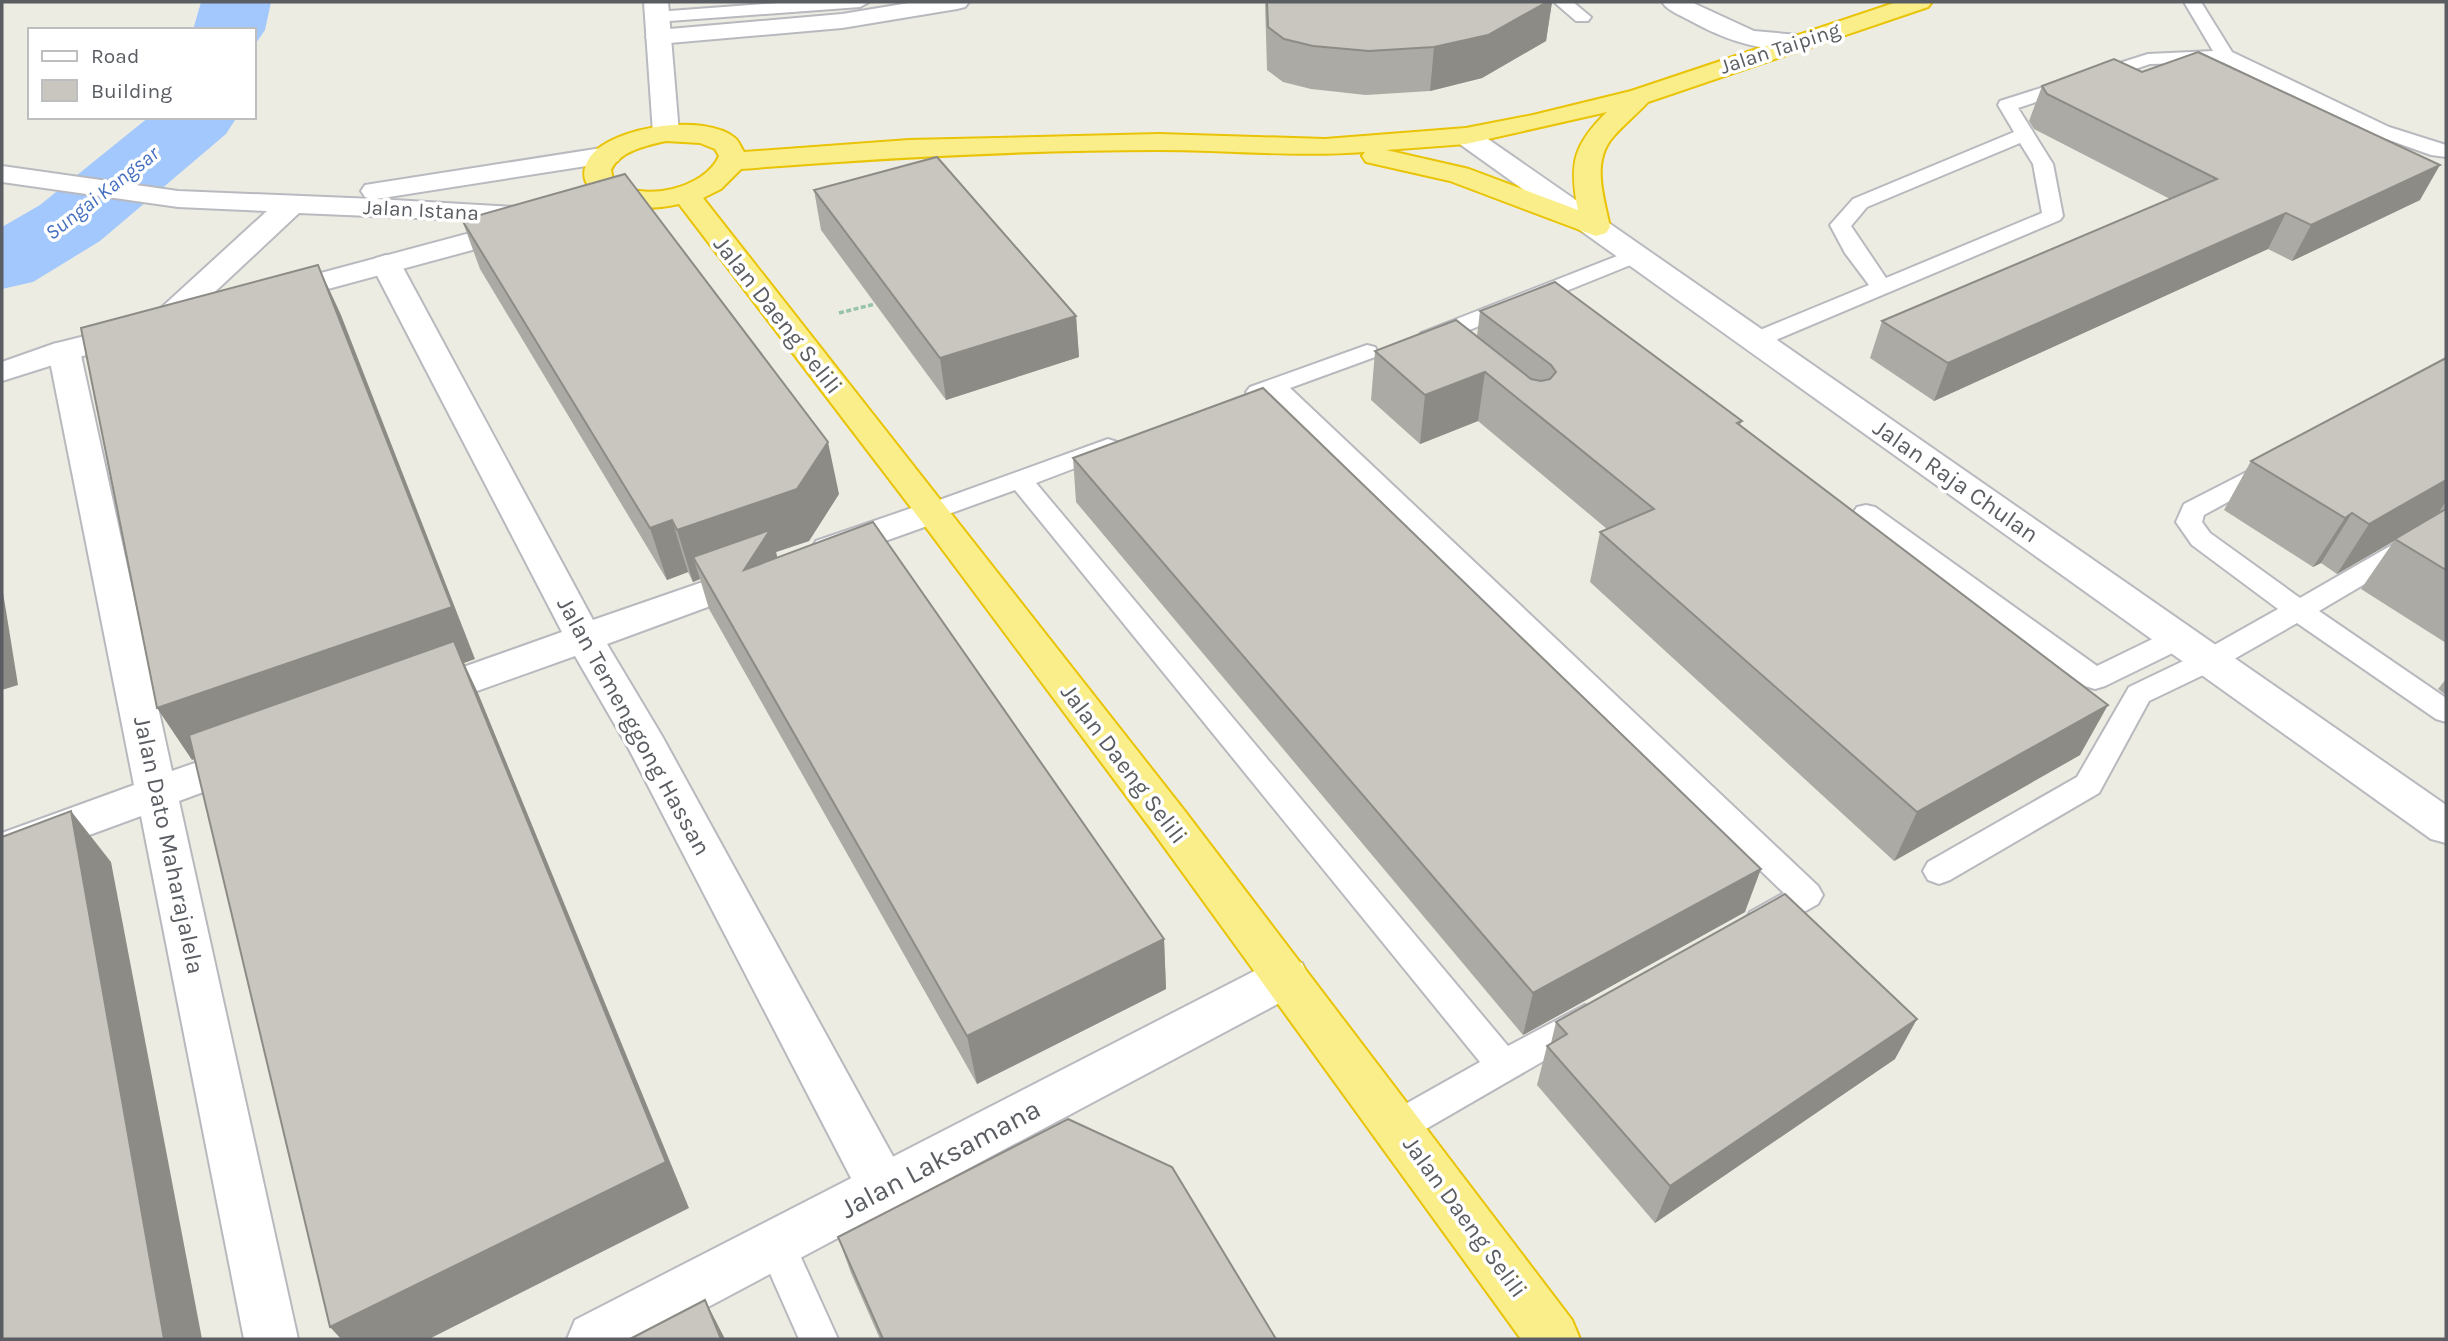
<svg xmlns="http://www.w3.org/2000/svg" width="2448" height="1341" viewBox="0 0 2448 1341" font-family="Karla,sans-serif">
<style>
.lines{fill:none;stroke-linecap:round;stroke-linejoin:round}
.river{fill:#a2c8fd;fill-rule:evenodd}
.lane-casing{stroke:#b7b9be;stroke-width:4}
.street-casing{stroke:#b7b9be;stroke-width:4}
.secondary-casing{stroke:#b8bac0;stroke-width:4}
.highway-casing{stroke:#e9c305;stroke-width:4}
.path{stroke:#96c3a9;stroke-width:3.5;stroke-dasharray:5 2.5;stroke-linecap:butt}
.lane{fill:#fff;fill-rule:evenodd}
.street{fill:#fff;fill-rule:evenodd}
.secondary{fill:#fff;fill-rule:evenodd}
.highway{fill:#faee8b;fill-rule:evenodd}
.wall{fill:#acaaa4}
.shaded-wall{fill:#8c8b86}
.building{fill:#c8c6bf;stroke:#8c8b86;stroke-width:2}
.labels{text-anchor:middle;stroke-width:7;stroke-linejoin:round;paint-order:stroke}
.far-street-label{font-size:21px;fill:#5a5d62;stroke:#fff}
.far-water-label{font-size:21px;font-style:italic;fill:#456fc0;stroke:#fff}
.street-label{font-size:24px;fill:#5a5d62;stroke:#fff}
.near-street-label{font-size:28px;fill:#5a5d62;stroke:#fff}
</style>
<rect width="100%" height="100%" fill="#edece2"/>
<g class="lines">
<path class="river" d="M201 2H271L265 30 254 46V30H193Z
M149 117H237L226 134 100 241 33 282 2 289V227L40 205Z"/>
<g class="lane-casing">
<path id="lane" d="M793 2H869L860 7 656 22 647 17 656 12Z
M1554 2H1573L1591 17 1588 21H1576Z
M2184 2H2201L2232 52 2389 127 2446 145V157L2431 155 2375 135 2222 62 2150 64 2018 108 2053 164 2063 216 2060 220 1764 345H1748L1745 340 1748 335 1869 285 1845 253 1830 225 1853 199 2014 132 1998 105 2000 101 2148 54 2213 51ZM2020 143 2033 164 2042 213 1886 278 1851 226 1867 207Z
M1635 249 1643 250 1646 255 1643 260 1437 343H1421L1418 338 1421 333Z
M1367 345 1375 347 1378 352 1375 357 1290 388 1818 886 1823 895 1818 904 1772 930 1761 934 1750 930 1745 921 1750 912 1784 893 1270 396 1258 399 1250 397 1246 392 1250 387Z
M1108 439 1117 442 1120 447 1117 452 1036 483 1508 1046 1585 1005 1597 1010 1602 1020 1597 1030 1412 1137 1399 1142 1386 1137 1381 1126 1386 1115 1480 1062 1015 490 932 520 923 518 919 512 923 506Z
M2272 459 2281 461 2284 467 2281 473 2204 515 2202 522 2210 533 2300 598 2437 519 2446 517V536L2319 611 2446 698V722L2436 719 2297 623 2220 667 2149 701 2099 793 1950 880 1939 884 1928 880 1923 871 1928 862 2077 777 2129 687 2200 653 2278 609 2192 545 2176 522 2184 504Z
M1866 505 1875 507 2097 666 2169 631 2179 628 2189 631 2193 638 2189 645 2105 686 2095 689 2085 686 1857 519 1853 513 1857 507Z
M776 1226 789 1231 838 1339H799L757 1244 763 1231Z"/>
</g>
<g class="street-casing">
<path id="street" d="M915 2H969L965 7 957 9 842 28 658 44 649 42 646 37 649 32 658 30 842 14Z
M1662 2H1691L1754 31 1809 36 1812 41 1809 46C1768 56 1725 40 1689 20 1680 15 1668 11 1662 2Z
M386 255 396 258 401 264 593 620 752 565 765 568 770 577 765 586 607 644 662 736 901 1171 908 1188 901 1205 883 1211 865 1205 630 751 575 656 421 711 407 707 401 697 407 687 562 632 371 264 376 258Z
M64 342 75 344 80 351 172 771 249 744 263 748 269 759 263 770 179 801 298 1339H244L141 816 2 867V833L134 785 48 351 53 344Z
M932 501 944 504 949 512 944 520 829 561 816 557 811 549 816 541Z"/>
</g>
<g class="secondary-casing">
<path id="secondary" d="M644 2H668L679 133 675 139 666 141 657 139 653 133Z
M1466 128 1475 130 2446 805V843L2431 839 1457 142 1453 136 1457 130Z
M608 147 618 149 622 155 618 161 376 199 550 209 554 215 550 221 528 223 532 229 528 235 276 303 265 300 261 294 265 288 511 222 299 213 172 332 161 334 150 332 146 325 150 318 267 211 178 207 2 182V166L178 191 374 199 365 197 361 191 365 185Z
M133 324 144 326 149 333 144 340 75 358 2 381V362L53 344Z
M1286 958 1302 963 1309 977 1302 991 648 1339H567L575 1320 1270 963Z"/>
</g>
<g class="highway-casing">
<path id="highway" d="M1897 2H1932L1928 7 1648 102C1637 114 1624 124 1613 137 1591 162 1604 198 1610 227L1606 233 1596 236 1450 181 1366 162 1362 156 1365 152C1296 157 1228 150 1159 150 1019 150 880 158 741 169L721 189 703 198 1184 810 1572 1320 1580 1339H1521L1154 833 922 522 679 204C652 210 600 213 586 182 582 173 585 165 590 157 613 126 705 113 735 138 739 141 741 148 744 152L909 140 1159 134 1325 139 1466 128 1533 115 1631 91ZM1607 112C1573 145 1569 164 1578 210L1469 169 1386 150 1466 144ZM666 141 700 143 715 149 719 156C705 189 640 204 613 180L611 170C619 151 648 145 666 141Z"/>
</g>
<path class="path" d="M839 313 875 304"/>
<use href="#lane" class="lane"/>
<use href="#street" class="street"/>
<use href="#secondary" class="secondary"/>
<use href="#highway" class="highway"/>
</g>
<path class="wall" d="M1265 2H1552L1546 41 1482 78 1430 91 1366 95 1311 89 1283 82 1267 70Z
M2042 86 2420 200 2292 261 2268 249 1934 401 1870 358 1882 321 2170 199 2034 129 2029 121Z
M814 190 1076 316 1079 357 946 400 821 230Z
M462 220 839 494 809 541 776 552 777 557 1164 939 1166 989 977 1084 709 609 700 579 693 582 688 572 667 580 480 269Z
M1480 311 1742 421 1740 425 2080 755 1894 861 1590 582 1600 532 1607 529 1478 421 1420 444 1371 400 1375 351 1477 336Z
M2446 358V643L2361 589 2394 541 2337 574 2321 563 2313 567 2224 510 2251 461Z
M1073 458 1745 912 1523 1035 1076 502Z
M2446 679V695L2438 689Z
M1556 1022 1895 1059 1655 1223 1537 1085 1547 1046 1551 1043Z
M838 1237 1276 1339H880L851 1273Z"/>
<path class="shaded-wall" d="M1547 2H1552L1546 41 1482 78 1430 91 1434 47Z
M2440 165 2420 200 2292 261 2311 225Z
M2286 213 2268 249 1934 401 1948 363Z
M318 265 341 315 475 659 464 663 478 693 689 1208 429 1339H341L330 1327 463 664 192 760 157 708Z
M1076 316 1079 357 946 400 940 358Z
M1485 372 1478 421 1420 444 1425 395Z
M828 442 839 494 809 541 776 552 783 582 693 557 700 579 693 582 677 530Z
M2446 480V501L2436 517 2395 539 2394 541 2337 574 2369 524Z
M2352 513 2321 563 2313 567 2345 518Z
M672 520 688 572 667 580 650 528Z
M2 586 18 685 2 690Z
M2108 705 2080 755 1894 861 1917 812Z
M71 811 111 862 202 1339H164Z
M1761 869 1745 912 1523 1035 1533 993Z
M1164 939 1166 989 977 1084 967 1036Z
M1917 1019 1895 1059 1655 1223 1670 1186Z
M705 1300 723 1335 725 1339H721Z"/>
<path class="building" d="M1267 2H1547L1488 35 1434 47 1369 51 1313 46 1284 39 1268 27Z
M2198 52 2440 165 2311 225 2286 213 1948 363 1882 321 2217 179 2047 94 2042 86 2114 59 2142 72Z
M937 157 1076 316 940 358 814 190Z
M625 174 828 442 797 489 677 530 672 520 650 528 462 220Z
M318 265 452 607 157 708 81 328Z
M1555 282 1742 421 1737 423 2108 705 1917 812 1600 532 1654 509 1485 372 1425 395 1375 351 1456 320 1531 379 1541 381 1550 379 1556 372 1551 365 1480 311Z
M2446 358V480L2369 524 2352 513 2345 518 2251 461Z
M1263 388 1761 869 1533 993 1073 458Z
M2446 509V570L2395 539Z
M873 522 1164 939 967 1036 693 557 770 530 744 570Z
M454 641 666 1162 330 1327 189 735Z
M71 811 164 1339H2V837Z
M1785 894 1917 1019 1670 1186 1547 1046 1567 1034 1556 1022Z
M1068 1119 1172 1167 1276 1339H883L838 1237Z
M705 1300 721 1339H630Z"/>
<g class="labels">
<g class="far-street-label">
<text transform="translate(1780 48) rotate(-18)" y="7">Jalan Taiping</text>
<text transform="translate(421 210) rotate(3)" y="7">Jalan Istana</text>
</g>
<g class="far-water-label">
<text transform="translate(102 193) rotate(-38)" y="7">Sungai Kangsar</text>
</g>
<g class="street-label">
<text transform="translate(778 315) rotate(52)" y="8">Jalan Daeng Selili</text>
<text transform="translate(1956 481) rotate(35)" y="8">Jalan Raja Chulan</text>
<text transform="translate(634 726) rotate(61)" y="8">Jalan Temenggong Hassan</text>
<text transform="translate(1124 764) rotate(53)" y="8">Jalan Daeng Selili</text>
<text transform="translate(169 845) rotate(78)" y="8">Jalan Dato Maharajalela</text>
<text transform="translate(1465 1217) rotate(54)" y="8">Jalan Daeng Selili</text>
</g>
<g class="near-street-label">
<text transform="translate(940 1158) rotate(-28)" y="10">Jalan Laksamana</text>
</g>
</g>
<rect width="2448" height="1341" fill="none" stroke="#5a5d62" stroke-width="7"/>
<rect x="28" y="28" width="228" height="91" fill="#ffffff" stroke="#bdbec0" stroke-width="2"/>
<rect x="42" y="51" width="35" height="10" fill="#ffffff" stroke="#bdbec0" stroke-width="2"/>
<text x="91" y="63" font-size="21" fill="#5a5d62">Road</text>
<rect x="42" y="80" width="35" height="21" fill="#c8c6bf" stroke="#bdbec0" stroke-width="2"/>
<text x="91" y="98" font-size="21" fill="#5a5d62">Building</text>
</svg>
